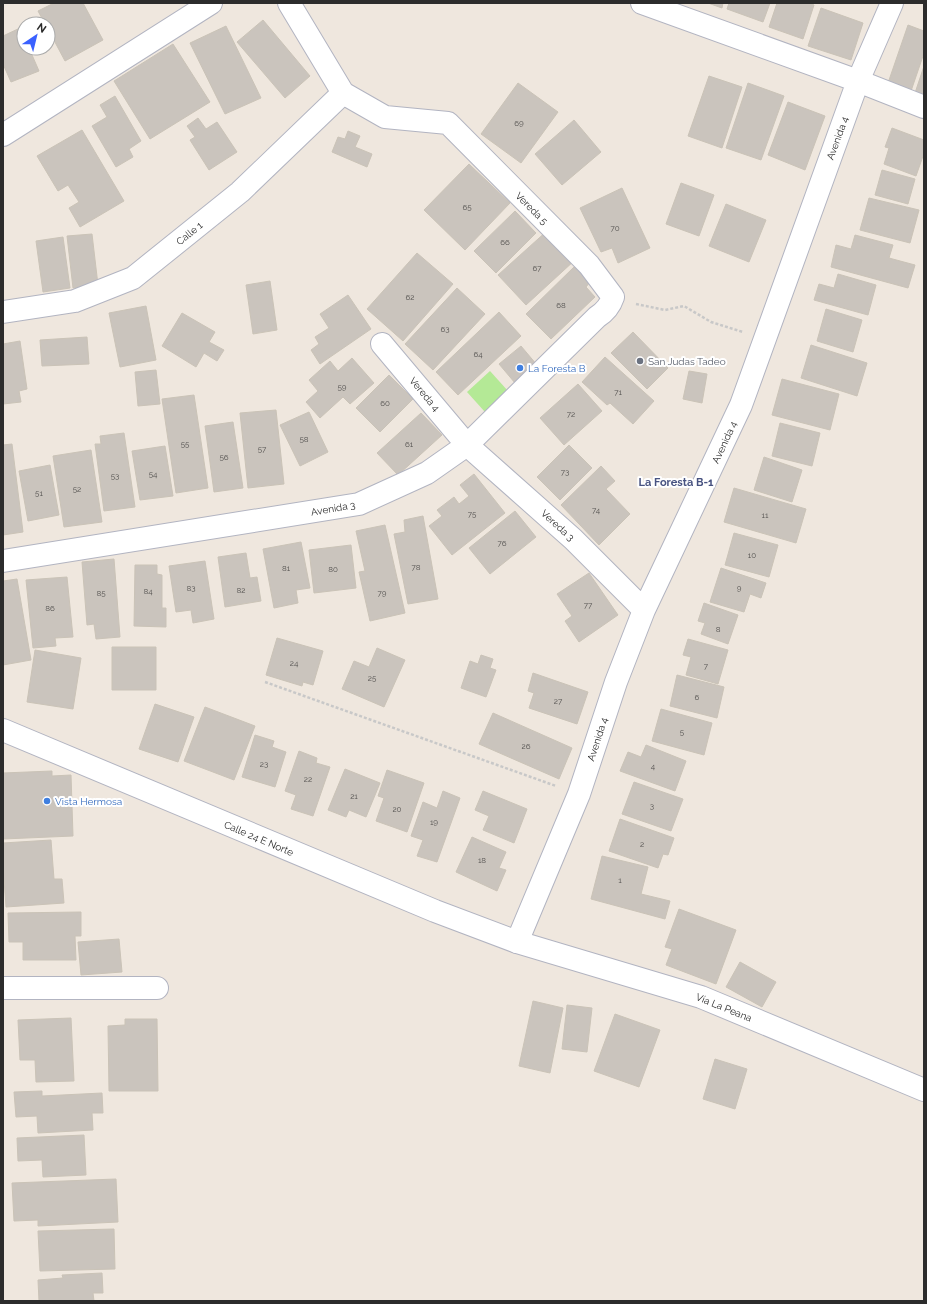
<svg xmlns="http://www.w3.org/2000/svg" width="927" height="1304" viewBox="0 0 927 1304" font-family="Raleway,sans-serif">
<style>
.green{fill:#b4e996}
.building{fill:#cac4bd;stroke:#cac3b7}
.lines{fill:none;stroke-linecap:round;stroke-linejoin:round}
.street-casing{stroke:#b2b4c1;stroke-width:24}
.secondary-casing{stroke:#b2b4c1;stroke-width:24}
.path{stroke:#c8c8c8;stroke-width:2.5;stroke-dasharray:3 2;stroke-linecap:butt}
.street{stroke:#fff;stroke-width:22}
.secondary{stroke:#fff;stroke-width:22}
.worship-dot{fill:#6b7280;stroke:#fff;stroke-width:1.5}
.shop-dot{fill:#3f7fe0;stroke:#fff;stroke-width:1.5}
.labels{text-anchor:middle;stroke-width:4;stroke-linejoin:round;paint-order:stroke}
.number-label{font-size:8px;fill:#545250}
.street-label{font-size:10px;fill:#2c2c2c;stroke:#fff}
.worship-label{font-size:10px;fill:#5b616d;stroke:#fff;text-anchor:start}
.shop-label{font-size:10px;fill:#366cbe;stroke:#fff;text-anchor:start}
.neighbourhood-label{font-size:11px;font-weight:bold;fill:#485381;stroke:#fff}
</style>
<rect width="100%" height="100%" fill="#efe7de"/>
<path class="green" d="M490 371 508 391 485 412 467 392Z"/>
<path class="building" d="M54 3H83L103 40 65 61 48 29V24H45L38 11Z
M708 3H723L722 8Z
M729 3H770L763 22 727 9Z
M777 3H810L814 5 803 39 769 27Z
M821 8 863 23 851 60 808 46Z
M263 20 310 76 285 98 237 42Z
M908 25 924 31V53L910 94 887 86Z
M226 26 261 98 225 114 190 43Z
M20 28 24 37V48H29L39 71 11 82 3 64V36Z
M173 44 210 102 150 139 114 81Z
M924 66V96L915 93Z
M709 76 742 87 722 148 688 136Z
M518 83 558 112 521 163 481 134Z
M748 83 784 96 761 160 726 148Z
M115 96 141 141 129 149 133 157 116 167 92 126 107 117 100 105Z
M788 102 825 116 805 170 768 155Z
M198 118 206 129 217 122 237 152 209 170 190 140 195 137 187 126Z
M574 120 601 152 562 185 535 154Z
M892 128 924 140V157L923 156 916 176 884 164 889 148 885 147Z
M82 130 124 201 80 227 69 208 79 202 68 185 58 191 37 156Z
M348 131 360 136 355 147 372 154 367 167 332 152 338 137 345 139Z
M469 164 510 203 465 250 424 210Z
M882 170 915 179 908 204 875 195Z
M681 183 714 195 699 236 666 224Z
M622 188 650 248 618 263 612 248 601 252 580 208Z
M869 198 919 210 910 243 860 230Z
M726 204 766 220 749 262 709 246Z
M515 211 536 233 496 273 474 251Z
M548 230 575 260 526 305 498 275Z
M92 234 98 285 73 288 67 236Z
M855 235 893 245 889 258 915 265 908 288 831 267 836 245 851 249Z
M63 237 70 288 43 292 36 241Z
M417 253 453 284 403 341 367 309Z
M575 266 590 282 586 287 595 297 551 339 526 314Z
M838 274 876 285 868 315 814 300 819 284 834 288Z
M270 281 277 330 253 334 246 285Z
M457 288 485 314 433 370 405 344Z
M348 295 371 329 320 364 311 350 319 344 315 337 329 328 320 314Z
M146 306 156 360 120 367 109 313Z
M826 309 862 320 853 352 817 341Z
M499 312 521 336 458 395 436 372Z
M182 313 215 332 209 342 224 350 217 361 204 353 196 367 162 346Z
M633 332 668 368 647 389 611 353Z
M87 337 89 364 42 366 40 340Z
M20 341 27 389 19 391 21 402 3 404V344Z
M811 345 867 363 857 396 801 378Z
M521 346 537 365 515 383 499 364Z
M605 357 654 401 633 424 610 403 607 405 582 382Z
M352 358 374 383 350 404 343 397 320 418 306 402 318 391 309 380 330 361 338 371Z
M156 370 160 404 138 406 135 372Z
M689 371 707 374 702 403 683 399Z
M389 375 413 399 380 432 356 408Z
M782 379 839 394 830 430 772 415Z
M578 384 602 411 564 445 540 418Z
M194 395 208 488 176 493 162 399Z
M276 410 284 484 248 488 240 413Z
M309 412 328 452 300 466 280 425Z
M421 413 442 435 398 475 377 453Z
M233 422 243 488 214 492 205 426Z
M780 423 820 433 812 466 772 456Z
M124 433 135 507 104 511 95 444H101L100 436Z
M12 444 23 532 3 535V445Z
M569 445 592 468 560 500 537 477Z
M165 446 173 496 140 500 132 451Z
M91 450 102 522 64 527 53 456Z
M764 457 802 470 792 502 754 490Z
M50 465 59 515 28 521 19 471Z
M601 466 615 481 606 489 630 514 599 545 561 505Z
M474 474 505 513 452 555 429 526 442 516 437 510 454 497 459 504 469 496 460 485Z
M734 488 806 509 796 543 724 522Z
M515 511 536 537 490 574 469 548Z
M423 516 438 599 408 604 394 534 405 532 404 520Z
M385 525 405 613 370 621 359 572 365 571 356 531Z
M734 533 778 545 769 577 725 565Z
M301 542 310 588 296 590 298 603 274 608 263 549Z
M351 545 356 588 314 593 309 550Z
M246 553 250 578 257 577 261 601 225 607 218 557Z
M114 559 120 637 96 639 94 624 87 625 82 562Z
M205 561 214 619 193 623 191 610 176 612 169 566Z
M135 565H157V574L162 575V608H166V627L134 626Z
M721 568 766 583 761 598 750 594 744 612 710 602Z
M589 573 618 615 579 642 565 621 572 616 557 594Z
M67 577 73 637 55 638 56 646 33 648 26 580Z
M17 579 31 660 3 665V581Z
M704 603 738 615 728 644 701 634 705 623 698 621Z
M277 638 323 651 313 685 303 682 302 686 266 675Z
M688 639 728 650 718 684 686 675 691 657 683 655Z
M112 647H156V690H112Z
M377 648 405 660 384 707 342 689 354 661 369 667Z
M35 650 81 658 73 709 27 702Z
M481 655 493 659 490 668 496 670 486 697 461 688 470 661 478 664Z
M533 673 588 692 577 724 529 708 534 693 528 691Z
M677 675 724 687 717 718 670 706Z
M155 704 194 717 178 762 139 749Z
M205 707 255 726 234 780 184 761Z
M661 709 712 723 704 755 652 741Z
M493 713 572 748 559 779 479 744Z
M255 735 274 741 272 747 286 752 275 787 242 777Z
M646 745 686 761 675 791 620 771 628 752 641 757Z
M299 751 317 758 316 763 330 767 313 816 291 809 296 795 285 791Z
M345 769 380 783 366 817 349 810 346 817 328 810Z
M387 770 424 783 407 832 376 821 384 798 378 796Z
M52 771V776L71 775 73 836 3 839V773Z
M634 782 683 799 671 831 622 814Z
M443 791 460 798 437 862 417 856 423 840 411 836 423 802 437 808Z
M483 791 527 809 514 843 483 830 489 816 475 810Z
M620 819 674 838 668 855 663 854 658 868 609 851Z
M472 837 506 852 499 868 506 870 497 891 456 872Z
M51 840 54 879H62L64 903 6 907 3 866V843Z
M602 856 648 867 641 894 670 901 665 919 591 899Z
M679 909 736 930 716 984 666 965 672 949 665 947Z
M81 912V936H75L76 960H23V942H9L8 913Z
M119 939 122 972 81 975 78 942Z
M740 962 776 982 762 1007 726 987Z
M533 1001 563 1008 550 1073 519 1066Z
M567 1005 592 1008 587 1052 562 1049Z
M615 1014 660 1030 639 1087 594 1071Z
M71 1018 74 1081 36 1082 35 1060H20L18 1020Z
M125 1019H157L158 1091H109L108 1026 125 1025Z
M715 1059 747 1069 735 1109 703 1099Z
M42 1091V1096L102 1093 103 1113H92L93 1130 38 1133 37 1116 16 1117 14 1092Z
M84 1135 86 1175 43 1177 42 1160 18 1161 17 1138Z
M116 1179 118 1222 38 1226V1220L14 1221 12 1183Z
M114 1229 115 1269 40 1271 38 1231Z
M102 1273 103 1293H93L94 1301H39L38 1280 63 1278 62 1275Z"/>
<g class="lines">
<g class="street-casing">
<path id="street" d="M642 3 858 81 924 107
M3 135 211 3
M3 312 75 301 133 278 240 192 343 93
M382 344 467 445 573 539 644 610
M3 561 359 504 427 473 467 445 597 317C605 312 610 306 613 297L589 265 448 123 385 117 343 93 289 3
M517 942 579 794 616 682 644 610 741 405 858 81 892 3
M3 988H157"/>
</g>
<g class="secondary-casing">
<path id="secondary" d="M3 730 435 911 517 942 701 997 924 1090"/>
</g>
<path class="path" d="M636 304 665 310 684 306 711 322 743 332
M265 682 556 786"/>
<use href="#street" class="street"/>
<use href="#secondary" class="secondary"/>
</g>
<circle class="worship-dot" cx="640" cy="361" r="4"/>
<g class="shop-dot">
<circle cx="520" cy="368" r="4"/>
<circle cx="47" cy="801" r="4"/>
</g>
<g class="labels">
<g class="number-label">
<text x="519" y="126">69</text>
<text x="467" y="210">65</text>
<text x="615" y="231">70</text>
<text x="505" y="245">66</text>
<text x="537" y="271">67</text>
<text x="410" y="300">62</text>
<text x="561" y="308">68</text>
<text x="445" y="332">63</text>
<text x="478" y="357">64</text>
<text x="342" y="390">59</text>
<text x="618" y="395">71</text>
<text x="385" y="406">60</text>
<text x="571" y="417">72</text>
<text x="304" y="442">58</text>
<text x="185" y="447">55</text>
<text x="409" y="447">61</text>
<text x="262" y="452">57</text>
<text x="224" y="460">56</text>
<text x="565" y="475">73</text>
<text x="153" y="477">54</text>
<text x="115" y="479">53</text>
<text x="77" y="492">52</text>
<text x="39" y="496">51</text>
<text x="596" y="513">74</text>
<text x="472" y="517">75</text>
<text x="765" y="518">11</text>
<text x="502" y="546">76</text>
<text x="752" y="558">10</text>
<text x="416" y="570">78</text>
<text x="286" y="571">81</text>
<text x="333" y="572">80</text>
<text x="191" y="591">83</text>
<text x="739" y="591">9</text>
<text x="241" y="593">82</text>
<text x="148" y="594">84</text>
<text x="101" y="596">85</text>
<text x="382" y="596">79</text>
<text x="588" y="608">77</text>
<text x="50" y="611">86</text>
<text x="718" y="632">8</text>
<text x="294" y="666">24</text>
<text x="706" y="669">7</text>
<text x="372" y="681">25</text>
<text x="697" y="700">6</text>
<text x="558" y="704">27</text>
<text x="682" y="735">5</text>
<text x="526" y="749">26</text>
<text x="264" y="767">23</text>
<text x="653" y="769">4</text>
<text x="308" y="782">22</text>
<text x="354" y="799">21</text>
<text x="652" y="809">3</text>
<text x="397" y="812">20</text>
<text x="434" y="825">19</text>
<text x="642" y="847">2</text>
<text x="482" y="863">18</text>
<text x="620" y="883">1</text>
</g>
<g class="street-label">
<text transform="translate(837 138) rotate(-70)" y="4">Avenida 4</text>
<text transform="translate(532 208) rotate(45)" y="4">Vereda 5</text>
<text transform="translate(189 233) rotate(-39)" y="4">Calle 1</text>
<text transform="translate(425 394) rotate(50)" y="4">Vereda 4</text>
<text transform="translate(724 442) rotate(-65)" y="4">Avenida 4</text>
<text transform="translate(333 508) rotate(-10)" y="4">Avenida 3</text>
<text transform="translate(558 525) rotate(42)" y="4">Vereda 3</text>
<text transform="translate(597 739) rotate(-72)" y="4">Avenida 4</text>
<text transform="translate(259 838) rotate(23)" y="4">Calle 24 E Norte</text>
<text transform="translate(724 1007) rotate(22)" y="4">Vía La Peana</text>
</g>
<g class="worship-label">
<text x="648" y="365">San Judas Tadeo</text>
</g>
<g class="shop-label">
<text x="528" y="372">La Foresta B</text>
<text x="55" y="805">Vista Hermosa</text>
</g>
<g class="neighbourhood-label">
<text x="676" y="486">La Foresta B-1</text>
</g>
</g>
<rect width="927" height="1304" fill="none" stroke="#2c2c2c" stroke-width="8"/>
<g transform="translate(36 36) rotate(35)"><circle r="19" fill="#ffffff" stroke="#ababab"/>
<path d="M0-3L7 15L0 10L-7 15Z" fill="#3a61ff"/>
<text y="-6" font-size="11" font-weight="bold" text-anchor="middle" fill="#2c2c2c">N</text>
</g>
</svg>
